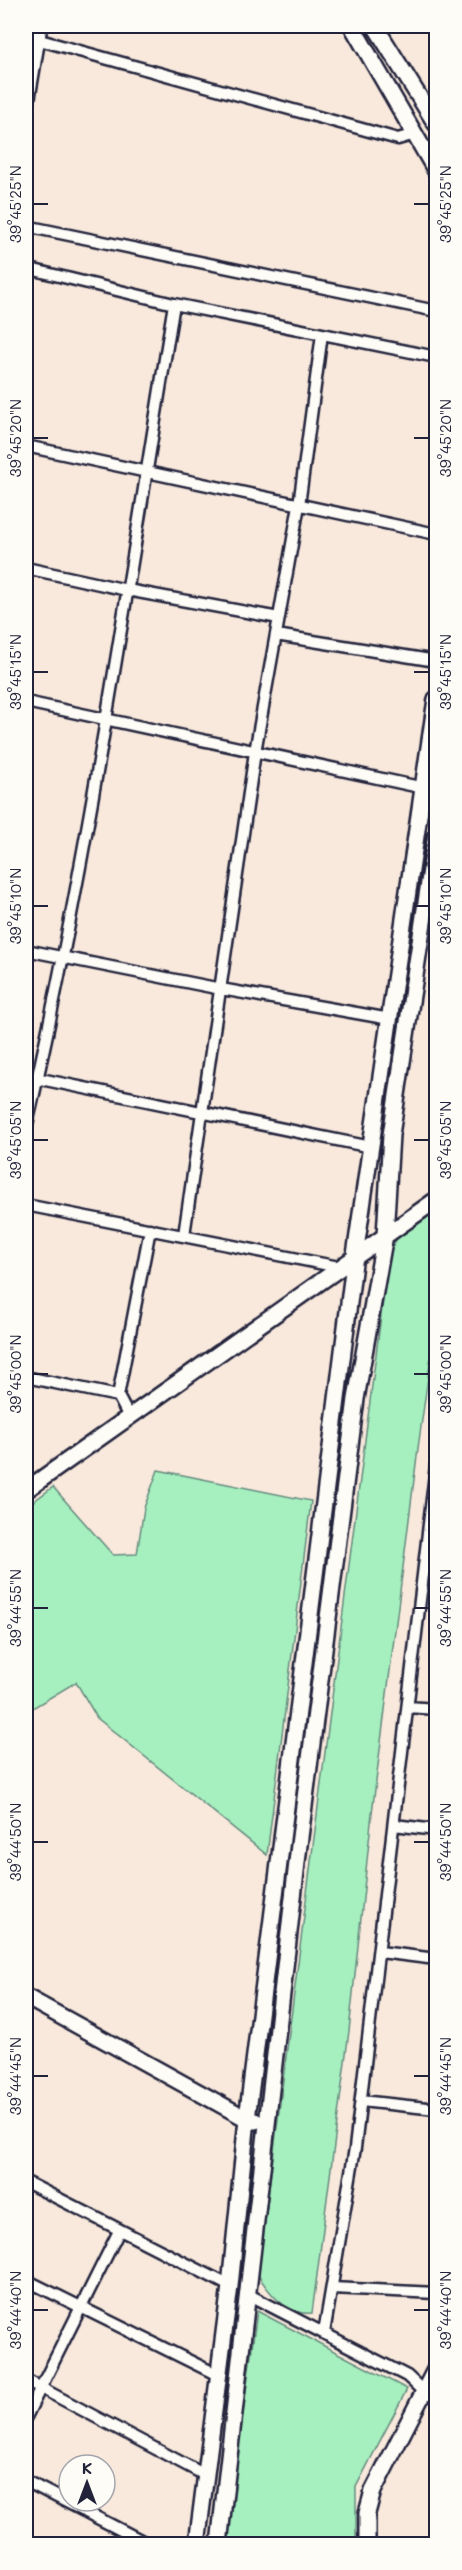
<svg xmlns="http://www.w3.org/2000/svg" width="462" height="2570" viewBox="0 0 462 2570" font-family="Mali,sans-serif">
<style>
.green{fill:#a6f0bf;stroke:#64897d;stroke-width:1.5}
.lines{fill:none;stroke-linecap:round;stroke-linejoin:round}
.street-casing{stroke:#22223b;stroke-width:15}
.secondary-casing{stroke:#22223b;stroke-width:20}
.street{stroke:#fdfcf7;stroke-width:10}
.secondary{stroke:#fdfcf7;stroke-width:15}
.ticks{fill:none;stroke:#22223b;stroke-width:2}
.neatline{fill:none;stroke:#22223b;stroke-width:2}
.ticks-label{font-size:15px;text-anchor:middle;fill:#22223b}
</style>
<rect width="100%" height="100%" fill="#f8e9dc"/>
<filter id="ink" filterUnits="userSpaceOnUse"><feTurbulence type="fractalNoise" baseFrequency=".0167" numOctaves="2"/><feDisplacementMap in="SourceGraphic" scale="12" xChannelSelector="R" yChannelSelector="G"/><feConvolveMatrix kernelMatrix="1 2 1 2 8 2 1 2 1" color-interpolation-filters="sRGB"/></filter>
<g filter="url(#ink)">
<path class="green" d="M436 1210V1320L418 1448 372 1813 349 2031 312 2313C287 2316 269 2293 258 2275L389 1253 400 1233Z
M158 1470 311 1501 267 1855 97 1718 76 1682 26 1712V1507L53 1487 113 1555 137 1554 144 1508Z
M257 2311 407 2389 356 2487V2544H225Z"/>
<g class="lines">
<g class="street-casing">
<path id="street" d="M36 39 398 139 415 134
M26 226 436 311
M26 268 174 304 436 357
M26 285 29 269
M26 446 436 534
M26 568 127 590 279 618
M276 635 436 661
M26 702 424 788
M26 950 221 989 390 1019
M26 1076 371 1147
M26 1129C89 857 128 580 174 304
M26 1205 339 1267
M184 1235 255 752 299 505 322 334
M26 1377 118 1396
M129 1417 118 1396 150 1229
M408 1707 436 1709
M394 1825 436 1830
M380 1952 436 1959
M361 2101 436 2109
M26 2182 230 2286
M26 2280 218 2375
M332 2288 436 2293
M247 2294 407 2376 424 2392 436 2398
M324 2333 355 2148 436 1465
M26 2380 205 2475
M26 2417 119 2231
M26 2481 148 2544"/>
</g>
<g class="secondary-casing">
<path id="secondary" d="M352 26 436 171
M375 26 436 124
M26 103 39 26
M26 1490 436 1200
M26 1997 247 2119 255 2121
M197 2544 230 2286 247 2119 355 1255 436 699
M219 2544 299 1845 356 1399 385 1235 391 1135 436 836
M367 2544V2513L373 2491 436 2368"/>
</g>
<use href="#street" class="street"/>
<use href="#secondary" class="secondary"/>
</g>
</g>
<path class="ticks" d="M33 204H48M414 204H429M33 438H48M414 438H429M33 672H48M414 672H429M33 906H48M414 906H429M33 1140H48M414 1140H429M33 1374H48M414 1374H429M33 1608H48M414 1608H429M33 1842H48M414 1842H429M33 2076H48M414 2076H429M33 2310H48M414 2310H429"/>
<rect width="462" height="2570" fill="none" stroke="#fdfcf7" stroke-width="66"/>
<g transform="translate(87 2483)"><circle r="28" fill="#fdfcf7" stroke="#a5a5ac" stroke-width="1.5"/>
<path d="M0-4.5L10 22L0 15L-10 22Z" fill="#22223b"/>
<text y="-9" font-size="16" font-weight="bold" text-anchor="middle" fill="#22223b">K</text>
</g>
<rect x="33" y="33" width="396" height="2504" class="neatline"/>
<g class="ticks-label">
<text transform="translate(16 204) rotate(-90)" y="5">39°45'25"N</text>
<text transform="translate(446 204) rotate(-90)" y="5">39°45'25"N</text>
<text transform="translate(16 438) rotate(-90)" y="5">39°45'20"N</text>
<text transform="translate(446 438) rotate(-90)" y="5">39°45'20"N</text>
<text transform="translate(16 672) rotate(-90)" y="5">39°45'15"N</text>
<text transform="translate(446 672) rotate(-90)" y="5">39°45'15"N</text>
<text transform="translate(16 906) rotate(-90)" y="5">39°45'10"N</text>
<text transform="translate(446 906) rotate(-90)" y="5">39°45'10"N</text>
<text transform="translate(16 1140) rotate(-90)" y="5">39°45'05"N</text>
<text transform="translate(446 1140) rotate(-90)" y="5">39°45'05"N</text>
<text transform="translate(16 1374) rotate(-90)" y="5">39°45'00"N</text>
<text transform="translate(446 1374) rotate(-90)" y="5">39°45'00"N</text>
<text transform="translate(16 1608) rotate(-90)" y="5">39°44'55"N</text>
<text transform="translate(446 1608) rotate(-90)" y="5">39°44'55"N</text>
<text transform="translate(16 1842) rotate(-90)" y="5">39°44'50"N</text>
<text transform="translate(446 1842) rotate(-90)" y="5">39°44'50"N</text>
<text transform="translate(16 2076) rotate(-90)" y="5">39°44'45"N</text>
<text transform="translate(446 2076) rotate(-90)" y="5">39°44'45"N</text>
<text transform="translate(16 2310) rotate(-90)" y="5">39°44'40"N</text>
<text transform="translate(446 2310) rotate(-90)" y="5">39°44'40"N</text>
</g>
</svg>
